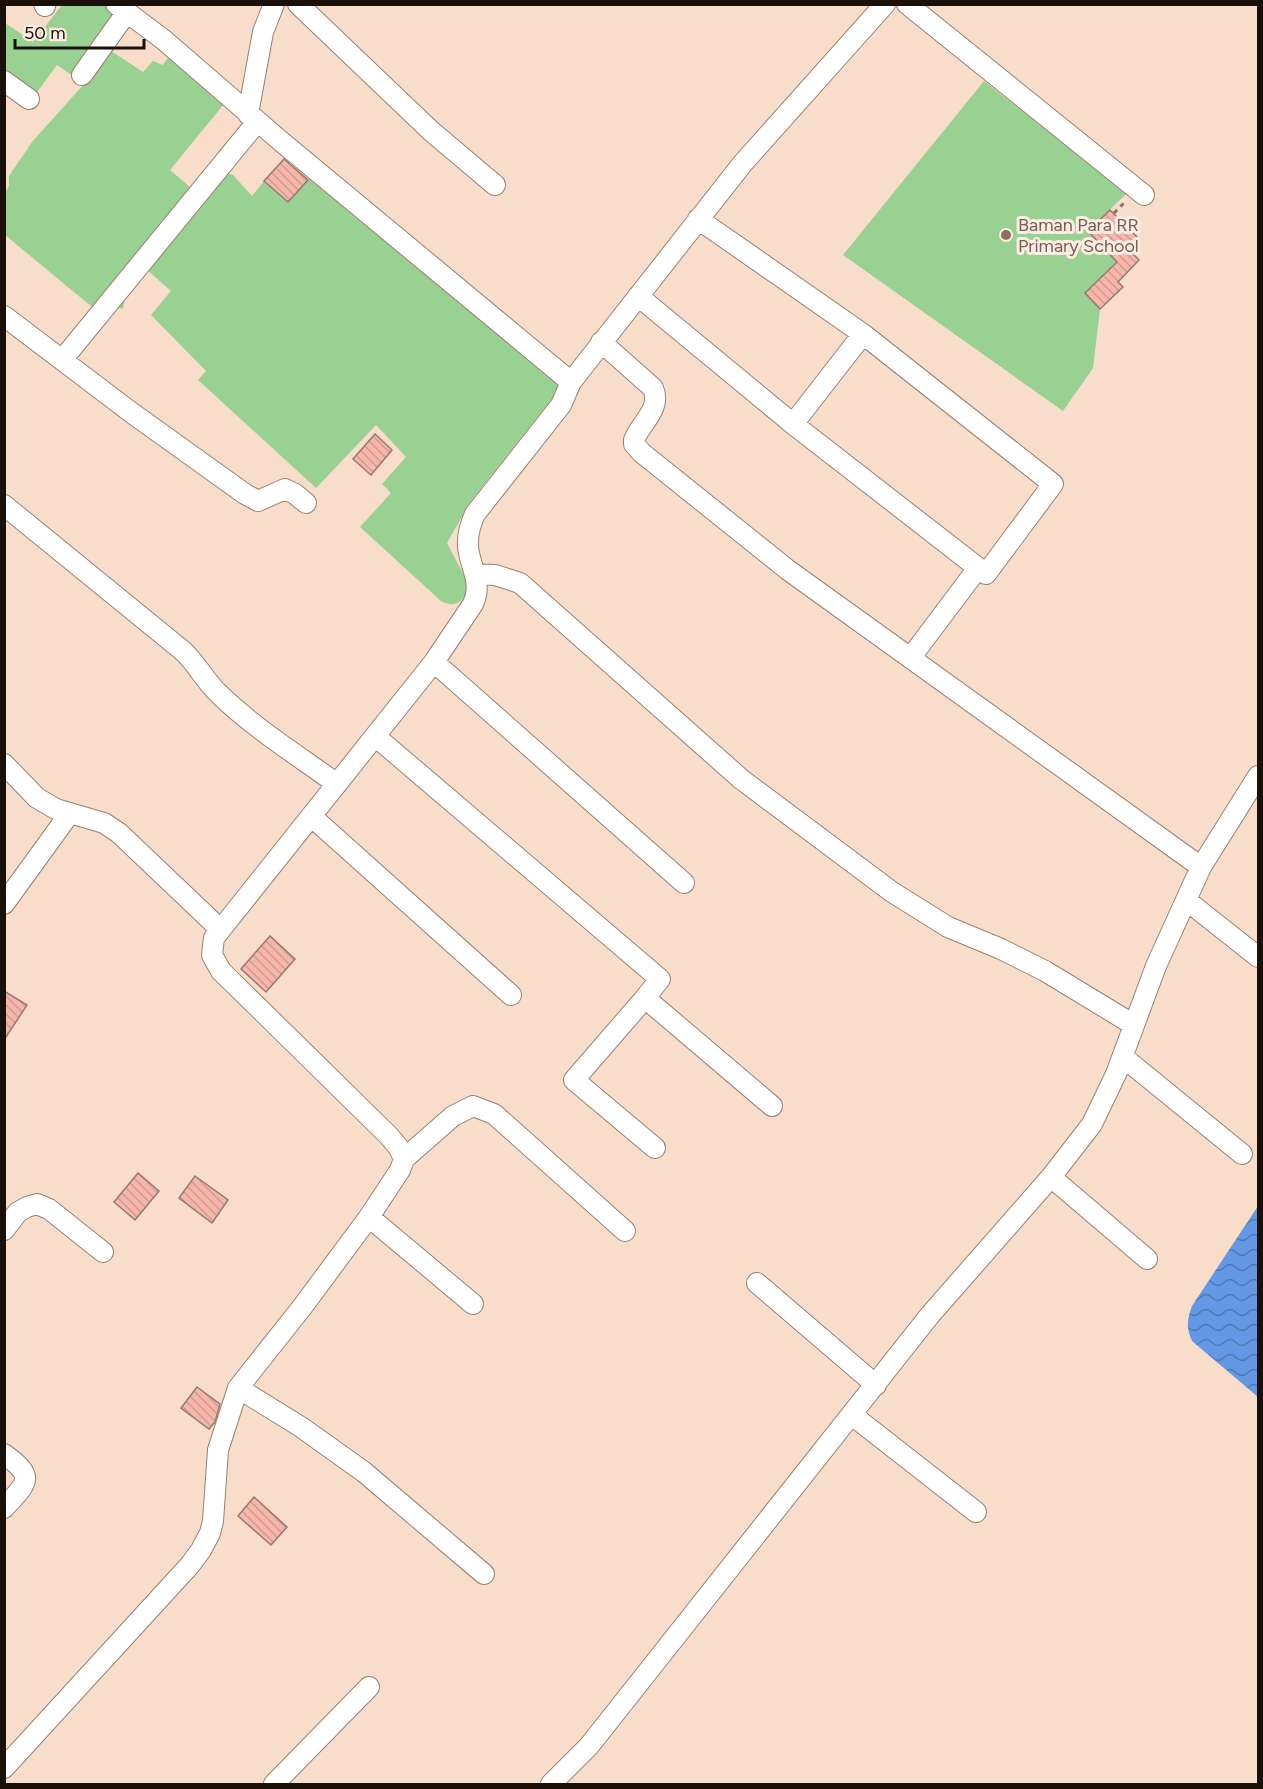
<svg xmlns="http://www.w3.org/2000/svg" width="1263" height="1789" viewBox="0 0 1263 1789" font-family="Figtree,sans-serif">
<style>
.green{fill:#98d192}
.water{fill:url(#water-waves)}
.building{fill:url(#building-back-hatch);stroke:#967973;stroke-width:1.5}
.lines{fill:none;stroke-linecap:round;stroke-linejoin:round}
.minor-casing{stroke:#998170;stroke-width:22}
.path{stroke:#88766a;stroke-width:3;stroke-dasharray:4.5 4.5;stroke-linecap:butt}
.minor{stroke:#fff;stroke-width:20}
.education-dot{fill:#8d6e63;stroke:#fcece1;stroke-width:2}
.labels{text-anchor:middle;stroke-width:6;stroke-linejoin:round;paint-order:stroke}
.education-label{font-size:18px;fill:#785e54;stroke:#fcece1;text-anchor:start}
</style>
<defs>
<pattern id="water-waves" width="16" height="10" patternUnits="userSpaceOnUse" patternTransform="scale(1.5)"><rect width="16" height="10" fill="#6298e4"/><path d="M0 5q4-4 8 0t8 0" fill="none" stroke="#507bb7"/></pattern>
<pattern id="building-back-hatch" width="6" height="6" patternUnits="userSpaceOnUse" patternTransform="scale(1.5)"><rect width="6" height="6" fill="#f6b6aa"/><path d="M-1 5l2 2M0 0l6 6M5-1l2 2" fill="none" stroke="#d29b91"/></pattern>
</defs>
<rect width="100%" height="100%" fill="#f7ddca"/>
<path class="green" d="M62 5H108L131 23 111 51 143 72 153 61 163 65 171 53 224 104 170 170 197 193 214 169 233 175 252 196 264 181 288 202 312 176 561 381 556 394 471 501 447 543 469 585C465 601 456 609 441 601L360 527 391 493 382 484 406 457 376 425 316 488 198 380 206 371 151 315 171 291 146 269 126 292 123 309 115 306 110 317 103 316 5 235V193L9 186V176L32 142 84 84 57 65 35 95 5 72V23L33 42Z
M984 81 1127 193 1088 231 1100 243 1106 238 1123 255 1085 293 1100 309 1093 368 1063 411 843 255Z"/>
<path class="water" d="M1258 1206V1397L1192 1341C1186 1328 1187 1319 1192 1306Z"/>
<path class="building" d="M284 159 308 180 288 202 264 181Z
M1110 210 1138 238 1127 248 1139 260 1118 282 1123 287 1100 309 1085 293 1117 262 1088 231Z
M375 434 392 450 371 475 353 459Z
M270 936 295 959 266 992 241 969Z
M4 991 27 1005 4 1040Z
M138 1173 159 1191 135 1220 114 1202Z
M195 1176 228 1200 212 1223 179 1198Z
M197 1387 220 1404 215 1422 209 1429 181 1408Z
M254 1497 287 1527 271 1545 238 1516Z"/>
<g class="lines">
<g class="minor-casing">
<path id="minor" d="M44 4 45 6
M116 4 164 40 277 138 571 382
M298 4 431 131 495 185
M907 4 1144 195
M82 75 127 12
M4 81 29 99
M248 114 263 32 274 4
M638 296 793 424 986 574 1053 484 863 334 698 219
M4 316 132 413 245 494 258 501 285 489 295 494 306 503
M601 342 653 388C662 409 641 422 634 440V444L642 453 788 570 1201 867
M62 360 257 122
M793 424 863 334
M4 505 183 651C197 664 205 681 219 694 254 728 297 755 337 784
M476 574 495 575 520 583 741 779 892 892 948 927 1001 949 1045 971 1134 1025
M911 657 978 568
M434 662 684 883
M375 736 660 979 645 998 772 1106
M4 764 37 798 56 809 104 823 119 833 220 929
M311 816 511 995
M1186 900 1258 957
M4 904 70 813
M645 998 574 1080 655 1148
M1123 1057 1242 1154
M404 1159 453 1116 473 1106 494 1114 625 1231
M1051 1177 1147 1259
M369 1217 473 1304
M4 1230 18 1212 27 1207 37 1204 49 1209 103 1252
M757 1283 876 1385
M238 1388 301 1427 364 1472 484 1574
M852 1415 976 1512
M4 1454C36 1477 28 1482 4 1508
M4 1768 190 1565 201 1550 210 1533 213 1521 218 1450 238 1388 303 1306 369 1217 400 1170 404 1159 399 1148 389 1136 221 971 212 955 214 938 434 662 473 604C483 583 470 567 468 547 467 535 470 525 475 514L561 405 571 382 743 163 885 4
M274 1784 369 1687
M551 1784 589 1746 930 1315 1051 1177 1092 1124 1116 1074 1156 966 1201 867 1258 776"/>
</g>
<path class="path" d="M1114 213 1125 202"/>
<use href="#minor" class="minor"/>
</g>
<circle class="education-dot" cx="1006" cy="235" r="6"/>
<g class="labels">
<g class="education-label">
<text x="1018" y="231">Baman Para RR<tspan x="1018" dy="21">Primary School</tspan></text>
</g>
</g>
<rect width="1263" height="1789" fill="none" stroke="#19100a" stroke-width="12"/>
<path d="M15 39v9h129v-9" fill="none" stroke="#19100a" stroke-width="3"/>
<text x="24" y="39" font-size="18" fill="#19100a" stroke="#fcece1" stroke-width="4.5" paint-order="stroke">50 m</text>
</svg>
